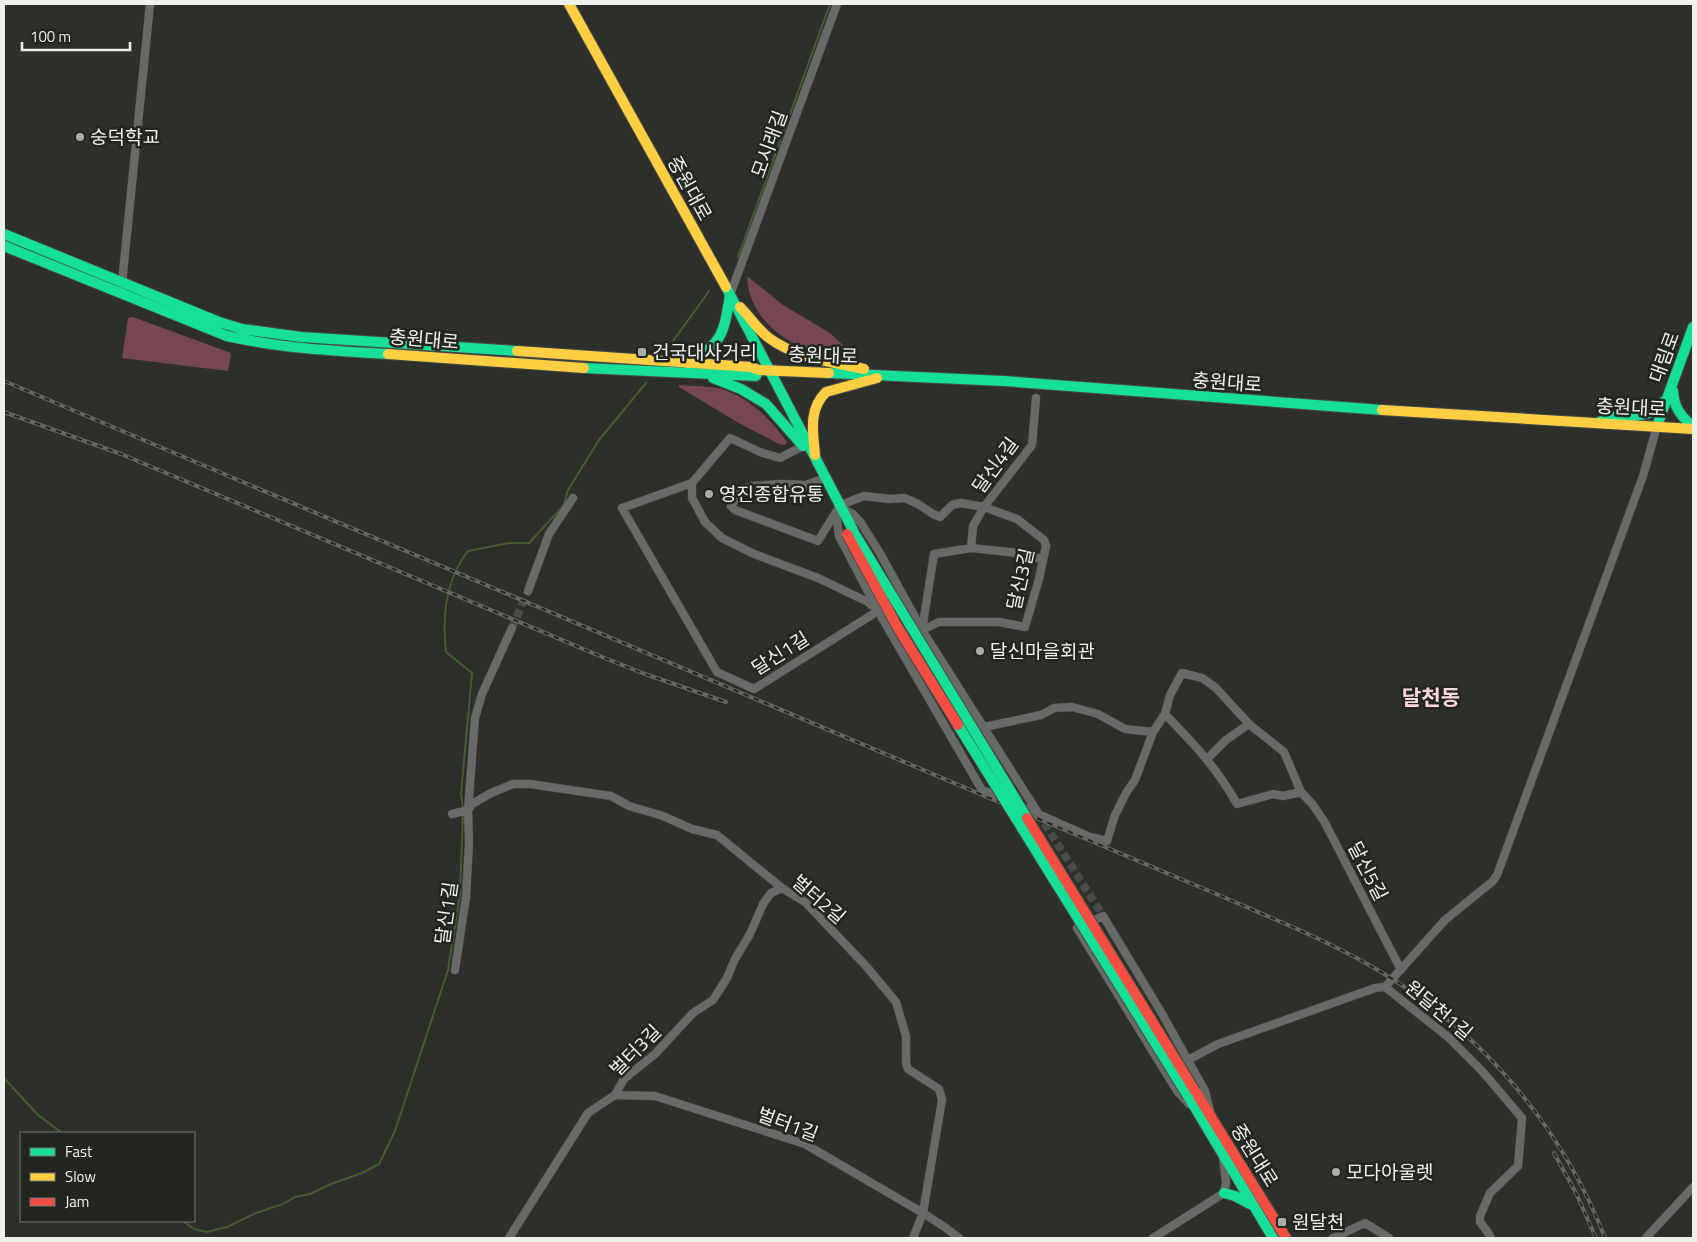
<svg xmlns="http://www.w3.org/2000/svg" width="1697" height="1242" viewBox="0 0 1697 1242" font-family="'Titillium Web','Noto Sans KR',sans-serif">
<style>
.forest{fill:#764651}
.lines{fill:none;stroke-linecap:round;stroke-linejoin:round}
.stream{stroke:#475c30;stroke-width:2}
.street-tunnel{stroke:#494c47;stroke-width:8;stroke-dasharray:8 4;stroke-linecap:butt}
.street-casing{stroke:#484a47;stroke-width:9}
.fast-casing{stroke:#484a47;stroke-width:12}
.slow-casing{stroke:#484a47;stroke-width:12}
.jam-casing{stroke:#484a47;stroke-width:12}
.street{stroke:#686a67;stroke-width:8}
.fast{stroke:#16e098;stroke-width:10}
.slow{stroke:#ffcf43;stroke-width:10}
.jam{stroke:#f24e42;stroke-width:10}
.rail-casing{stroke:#636662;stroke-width:4}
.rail{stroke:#232620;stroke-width:2;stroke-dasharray:5.5;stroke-linecap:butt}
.fast-bridge-casing{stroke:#484a47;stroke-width:12;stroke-linecap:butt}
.jam-bridge-casing{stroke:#484a47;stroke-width:12;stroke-linecap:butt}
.fast-bridge{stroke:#16e098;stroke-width:10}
.jam-bridge{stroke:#f24e42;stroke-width:10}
.poi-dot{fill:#aaaca8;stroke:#232620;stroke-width:2}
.labels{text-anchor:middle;stroke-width:5;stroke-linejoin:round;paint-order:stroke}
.poi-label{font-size:19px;fill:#eef0ec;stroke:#232620;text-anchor:start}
.street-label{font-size:19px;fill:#eef0ec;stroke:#232620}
.quarter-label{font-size:21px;font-weight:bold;fill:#fbd8de;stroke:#232620}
</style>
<rect width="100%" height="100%" fill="#2c2f2a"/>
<path class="forest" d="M747 276 783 305 830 333 847 349 853 352C840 353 827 353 815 350 779 343 748 313 747 276Z
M133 317 231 353 228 371 122 358 128 318Z
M679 385C693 386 709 386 722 389 749 398 771 419 787 442L785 445 779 444 737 422 679 387Z"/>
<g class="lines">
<path class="stream" d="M738 257 830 4
M668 348 709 291
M463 808 461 794 472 673 446 652C442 617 446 579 468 551L509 543H529L564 505 568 490 599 440 646 383
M4 1078 38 1115 62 1133
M183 1221 194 1229 207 1232 227 1227 256 1213 283 1204 295 1197 310 1194 331 1184 362 1173 379 1164 395 1131 448 970 460 894 463 813"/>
<path class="street-tunnel" d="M512 628 528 591
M1038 813 1103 916"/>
<g class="street-casing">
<path id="street" d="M121 293 150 4
M730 295 837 4
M820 480 806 485 782 484 753 486 740 491 731 506 735 510 818 541 836 512
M692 483 622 508 717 672 754 689 878 611 868 602 818 578 754 554 722 538 705 522 692 498V483L730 438 760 452 780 458 803 446
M838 506 864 496 890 499 905 498 918 504 933 514 940 517 952 505 961 503 984 507 1017 519 1044 540 1046 546 1039 579 1025 627 999 622H939L922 630
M840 507 853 514 861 523 881 555 922 630 1038 813
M836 512 839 536 878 611 982 790 1005 799
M971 548 973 526 984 507 1032 445 1036 398
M528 591 549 534 573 498
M922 630 934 554 971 548 1018 553 1024 558H1042
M1165 714 1170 695 1182 673 1202 678 1215 687 1249 724 1284 752 1301 792
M984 727 1041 715 1054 708 1072 707 1098 714 1125 729 1153 732 1165 714C1192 742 1218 769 1237 804L1273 794 1283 796 1301 792 1313 805 1324 821 1401 970
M1207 759 1226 740 1249 724
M1020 806 1090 837 1107 841 1115 815 1126 793 1135 780 1153 732
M452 814 468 810 472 804 491 793 513 784H530L611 796 629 806 663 816 692 829 717 835 782 888 805 902 866 966 896 1002 906 1036V1063L908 1069 939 1089 942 1100 923 1213 913 1238
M455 970 466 897 469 843 468 810 475 718 482 694 512 628
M1385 987 1445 920 1493 881 1497 875 1643 476 1657 426
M1188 1060 1218 1044 1375 988 1385 987 1448 1037 1482 1071 1522 1118 1518 1166 1490 1193 1480 1216V1222L1489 1234 1491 1238
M615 1095 655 1096 805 1144 923 1213 946 1228 959 1238
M1189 1104 1177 1091 1077 928 1103 916 1161 1012 1205 1091 1210 1111
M509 1238 588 1113 615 1095 624 1079 655 1054 693 1013 713 1000 727 978 735 959 750 934 763 904 771 893 782 888
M1153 1238 1224 1193 1226 1183 1223 1157
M1333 1238 1365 1223 1389 1238
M1646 1238 1693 1187"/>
</g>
<g class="fast-casing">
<path id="fast" d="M4 234 219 322 242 329 301 337 517 351
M4 246 227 336C280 348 334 351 388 354
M726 287 853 530
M688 363C723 344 724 332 730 295
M584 368 756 376 759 370
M829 373 1004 381 1382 410
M713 378 741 389 766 404 803 446
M1673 391C1674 408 1681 416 1693 427
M1599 422C1622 409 1646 425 1663 402
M1657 426 1693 327
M1188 1096 1273 1238
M1224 1193 1235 1196 1250 1204"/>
</g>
<g class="slow-casing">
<path id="slow" d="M569 4 726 287
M740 307C750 317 758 330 769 338 796 358 832 362 864 369
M517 351 751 367 759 370 829 373
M388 354 584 368
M1382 410 1693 429
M815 455C813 432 808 410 826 392L877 378"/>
</g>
<g class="jam-casing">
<path id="jam" d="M1195 1091 1286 1238"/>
</g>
<use href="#street" class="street"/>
<use href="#fast" class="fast"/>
<use href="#slow" class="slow"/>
<use href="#jam" class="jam"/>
<g class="rail-casing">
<path id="rail" d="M4 381 1221 896C1271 918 1322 938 1369 965 1476 1025 1561 1124 1605 1238
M4 412 121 454 607 659 645 674 726 702
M1554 1153 1576 1193 1596 1238"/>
</g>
<use href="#rail" class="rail"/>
<g class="fast-bridge-casing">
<path id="fast-bridge" d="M853 531 1027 818
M958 725 1188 1096"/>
</g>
<g class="jam-bridge-casing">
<path id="jam-bridge" d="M847 534 898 628 958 725
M1027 818 1195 1091"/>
</g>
<use href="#fast-bridge" class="fast-bridge"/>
<use href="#jam-bridge" class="jam-bridge"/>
</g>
<g class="poi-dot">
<circle cx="80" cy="137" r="5"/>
<rect x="637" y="347" width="10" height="10" rx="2.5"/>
<circle cx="709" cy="494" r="5"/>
<circle cx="980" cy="651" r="5"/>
<circle cx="1336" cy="1172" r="5"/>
<rect x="1277" y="1217" width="10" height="10" rx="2.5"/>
</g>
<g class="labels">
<g class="poi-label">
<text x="90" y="144">숭덕학교</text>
<text x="652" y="359">건국대사거리</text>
<text x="719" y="501">영진종합유통</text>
<text x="990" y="658">달신마을회관</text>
<text x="1346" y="1179">모다아울렛</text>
<text x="1292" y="1229">원달천</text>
</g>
<g class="street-label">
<text transform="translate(769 144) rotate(-70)" y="7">모시래길</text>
<text transform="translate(690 188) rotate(61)" y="7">중원대로</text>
<text transform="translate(424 339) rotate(5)" y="7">충원대로</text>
<text transform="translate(823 355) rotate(2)" y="7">충원대로</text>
<text transform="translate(1664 357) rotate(-70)" y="7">대림로</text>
<text transform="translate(1227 382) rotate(4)" y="7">충원대로</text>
<text transform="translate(1631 407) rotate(3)" y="7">충원대로</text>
<text transform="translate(995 465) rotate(-54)" y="7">달신4길</text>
<text transform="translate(1020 579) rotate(-77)" y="7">달신3길</text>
<text transform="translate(780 653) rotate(-32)" y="7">달신1길</text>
<text transform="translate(1368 871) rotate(63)" y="7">달신5길</text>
<text transform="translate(819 899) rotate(41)" y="7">벌터2길</text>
<text transform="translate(446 913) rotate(-82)" y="7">달신1길</text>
<text transform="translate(1439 1010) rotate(40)" y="7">원달천1길</text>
<text transform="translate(635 1050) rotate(-45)" y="7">벌터3길</text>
<text transform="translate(788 1124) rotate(20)" y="7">벌터1길</text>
<text transform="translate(1255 1155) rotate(58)" y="7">중원대로</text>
</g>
<g class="quarter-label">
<text x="1431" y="705">달천동</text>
</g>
</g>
<rect width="1697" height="1242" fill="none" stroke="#eef0ec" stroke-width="10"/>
<rect x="20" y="1132" width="175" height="90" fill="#232620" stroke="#747772"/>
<rect x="30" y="1148" width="25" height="8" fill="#16e098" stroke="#747772"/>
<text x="65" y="1157" font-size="15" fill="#eef0ec">Fast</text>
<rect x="30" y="1173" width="25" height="8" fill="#ffcf43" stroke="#747772"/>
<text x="65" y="1182" font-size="15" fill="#eef0ec">Slow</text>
<rect x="30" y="1198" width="25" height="8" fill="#f24e42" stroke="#747772"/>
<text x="65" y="1207" font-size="15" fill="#eef0ec">Jam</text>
<path d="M22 42v8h108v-8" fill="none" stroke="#eef0ec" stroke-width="2.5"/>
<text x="30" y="42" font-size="15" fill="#eef0ec" stroke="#232620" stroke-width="4" paint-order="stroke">100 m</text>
</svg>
